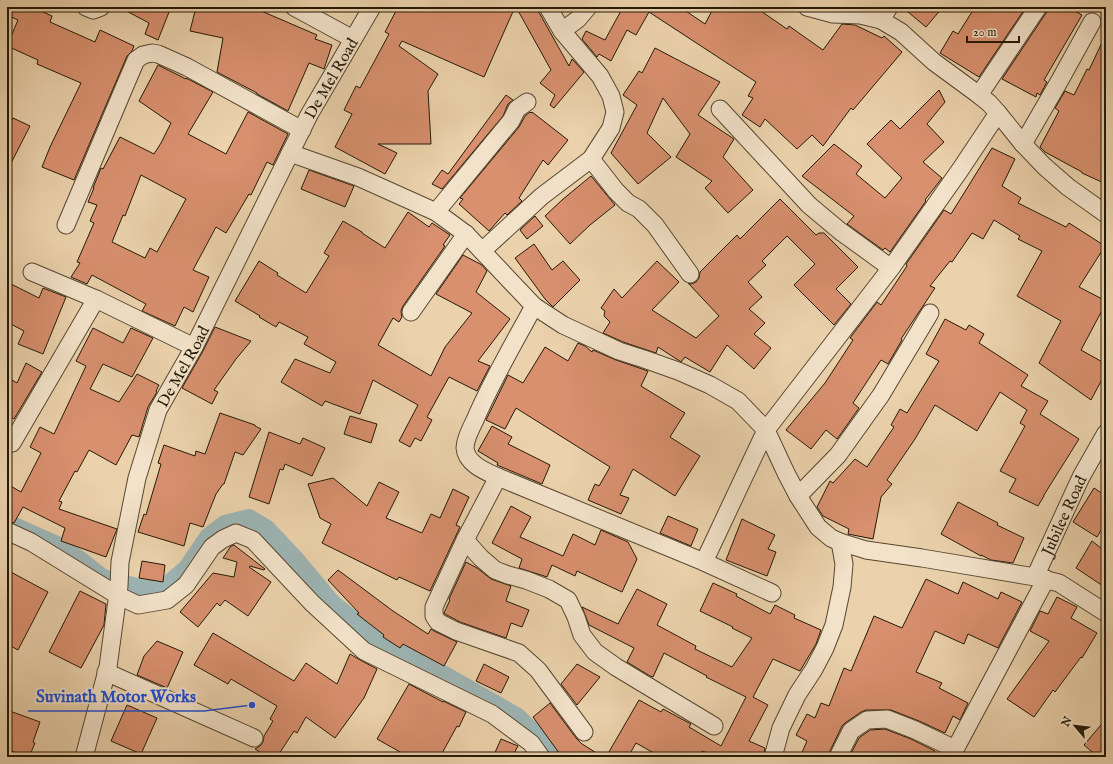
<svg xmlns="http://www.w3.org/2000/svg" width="1113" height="764" viewBox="0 0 1113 764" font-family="'IM FELL English',serif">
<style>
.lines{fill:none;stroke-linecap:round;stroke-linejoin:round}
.canal{stroke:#9db5b5;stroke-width:18}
.building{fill:#d8906f;stroke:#251906;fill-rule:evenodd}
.minor-casing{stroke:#564730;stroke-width:19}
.minor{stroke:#f2e2c9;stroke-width:17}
.labels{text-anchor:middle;stroke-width:4;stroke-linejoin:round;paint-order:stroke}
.street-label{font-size:16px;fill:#251906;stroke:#f2e2c9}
.leader{fill:none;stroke:#1d4ed8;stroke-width:1.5}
.callout-dot{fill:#1d4ed8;stroke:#f2e2c9;stroke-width:1.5}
.callout-label{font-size:17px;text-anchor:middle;font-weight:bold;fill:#1d4ed8;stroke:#f2e2c9;stroke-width:4;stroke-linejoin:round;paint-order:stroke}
</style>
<rect width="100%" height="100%" fill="#ebd2ac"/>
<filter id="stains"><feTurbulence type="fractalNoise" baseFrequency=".005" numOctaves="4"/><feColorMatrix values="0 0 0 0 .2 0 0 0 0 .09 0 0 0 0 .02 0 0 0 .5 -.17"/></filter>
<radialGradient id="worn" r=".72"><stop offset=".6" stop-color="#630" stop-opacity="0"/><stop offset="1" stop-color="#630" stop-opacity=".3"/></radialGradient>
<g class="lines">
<path class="canal" d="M14 526 59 546 80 560 103 578 140 588 161 590 187 568 208 537 225 524 249 518 267 529 296 560 332 603 382 643 413 657 518 717 558 757"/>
</g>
<path class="building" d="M7 7H32L52 16 50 22 95 42 100 30 134 46 132 51 127 56 74 180 42 167 50 147 81 83 37 64 38 60 7 46 18 20 7 15Z
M119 7H171L158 40 145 34 149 23Z
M196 7H252L317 35 315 39 332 45 324 69 309 63 288 111 257 94V93L217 72 223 38 190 31Z
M398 7H515L484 77 402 41 399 46 438 74 428 91 431 144H378L397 153 385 174 335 147 352 114 344 110 356 86 360 88 389 34 385 32Z
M516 7H536L569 66 572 59 584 72 554 108 550 105 555 95 540 83 551 70Z
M623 7H680L705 24 714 7H755L787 29 789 26 823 50 842 24 855 25 882 38 884 36 902 52 853 110 851 108 823 146 812 135 797 149 765 119 760 127 742 115 753 98 748 96 756 82 649 12 636 35 627 30 611 61 599 54 597 57 582 39 586 31 605 40Z
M902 7H943L926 27Z
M975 7H1026L979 77 940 53 953 31 958 34Z
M1048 7H1068L1082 15 1044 80 1047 82 1040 95 1037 93 1036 97 1002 79 1046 13Z
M1106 34V184L1082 173V172L1045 152 1040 147 1059 111 1055 108 1065 91 1074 95 1087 69 1089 70Z
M655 48 720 82 698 115 734 139 723 157 753 190 728 213 705 188 712 181 676 157 690 134 663 98 647 133 671 157 638 184 611 153 637 105 623 95 639 71 642 73Z
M158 65 186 79V78L213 92 188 134 226 154 248 112 288 134 273 165 267 162 251 195 249 194 226 233 216 227 193 270 209 277 193 312 184 307 175 326 142 311 146 304 92 275 87 284 71 277 80 263 77 262 94 223 90 221 97 205 88 202 94 188H93L101 168 103 169 120 137 154 154 161 143 171 123 139 101ZM141 175 186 199 157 252 150 248 145 258 112 242 123 215 125 216Z
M939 90 945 102 927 124 944 142 923 162 942 178 925 200 926 201 890 252 885 248 883 250 847 224 854 216 802 176 834 144 862 166 856 174 885 198 902 178 867 144 891 120 900 129Z
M506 95 513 100 508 104 503 116 442 189 432 184 442 170 448 174Z
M530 112 531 113 532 112 568 140 548 165 543 160 519 198 522 201 507 215 505 213 489 231 459 204 463 199 460 198 519 127 525 116Z
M13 118 30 126 7 171V130Z
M992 148 1015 159 1002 186 1021 198 1018 203 1066 227 1069 223 1105 246 1079 287 1106 301V303L1081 350 1106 364V372L1091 400 1039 363 1061 321 1017 296 1042 251 1018 239 1020 236 994 220 983 239 972 233 952 262 950 261 930 286 935 288 901 339 902 340 888 364 881 360 853 403 859 408 840 435 837 439 826 430 811 449 786 430 825 383 853 340 850 338 877 302 881 305 907 266 906 264 944 210 951 214Z
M309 170 354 186 345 207 301 189Z
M591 176 615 205 590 225 570 244 545 216 562 200Z
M780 199 816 235 819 233H824L858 267 836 289 851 304 834 325 794 285 815 264 787 236 762 261 766 265 748 282 762 297 749 309 765 323 754 334 771 348 754 369 727 345 710 372 685 357 681 362 658 347 656 353 623 342 603 333 610 322 604 316 605 311 601 308 614 289 622 298 657 261 679 282 652 310 696 338 719 316 688 283 691 284 696 282 699 278 700 272 737 235 740 239Z
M408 212 429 227 432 223 450 235 443 245 445 246 403 306 401 311 402 317 399 322 393 318 378 345 431 376 445 347 472 313 436 294 463 255 482 265 487 271 476 292 510 319 478 361 490 366 477 391 449 377 427 417 432 420 421 441 415 438 410 447 399 441 418 405 373 380 360 414 325 401 322 406 281 382 295 359 330 373 336 362 304 344 308 337 279 322 276 327 259 317 260 316 235 301 259 261 278 273 277 275 306 293 329 256 324 253 343 221 362 232V233L385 248Z
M535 216 543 226 527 239 520 230Z
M534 244 552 270 563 261 580 280 553 307 545 299 515 258Z
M7 282 39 298 43 288 66 297 43 354 18 344 24 331 7 322Z
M945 319 966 330 969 325 984 334 979 343 1028 375 1021 386 1048 401 1040 414 1079 439 1044 495V496L1038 506 1009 492 1016 479 1000 471 1025 426 1020 423 1027 410 1000 392 977 431 935 405 915 439 887 480 892 484 881 497 873 539 848 534 849 529 823 516 817 507 830 481 833 483 855 459 867 467 894 427 891 425 900 409 907 413 939 361 926 354Z
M215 327 251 341 236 359 214 390 218 392 212 404 182 388 203 351Z
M93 328 123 343 131 328 153 338 132 377 103 364 90 389 119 402 137 374 159 385 156 391 157 392 148 407 139 437 132 435 116 465 89 450 77 472 75 471 59 501 62 502 59 509 117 529 106 557 61 541 65 528 23 507 14 523 7 521V484L21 492 41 453 30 447 40 427 54 434 86 366 76 361Z
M578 343 585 346 592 352 593 350 616 360 648 371 641 386 685 413 670 437 700 456 675 496 633 469 620 495 629 498 621 514 588 500 595 484 599 486 610 467 516 408 505 429 486 420 508 375 523 383 545 347 568 361Z
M26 363 42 372 14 419 7 415V377L17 383Z
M220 413 255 425V426L261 429 243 455 235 452 224 484H223L216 494 203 527 190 523 184 546 138 532 144 514 146 515 161 464 158 463 164 445 195 456 196 451 205 454Z
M350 416 377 424 371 443 344 434Z
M492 426 512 437 508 444 550 465 542 484 497 465 498 463 478 451Z
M269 432 300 444 303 438 325 448 312 476 285 464 283 470 280 469 269 504 249 497Z
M333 478 367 506 379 482 399 492 386 518 422 533 431 514 440 518 453 489 469 497 456 525 460 527 430 591 399 577 397 580 322 543 331 524 320 518 308 484Z
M1094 488 1106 496V522L1097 537 1073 522Z
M958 502 998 523 997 525 1024 538 1013 563 991 560 981 555V556L941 534Z
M511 506 531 517 520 537 563 556 573 534 595 545 601 530 628 542 637 559 622 592 577 571 575 576 552 565 547 577 519 568 522 559 492 543Z
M668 516 698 529 691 546 660 533Z
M742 519 775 535 768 549 776 552 767 576 726 560Z
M1092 541 1106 552V588L1076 568Z
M234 545 265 569 264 570 250 566 249 567 271 582 248 616 225 600 220 606 217 603 198 627 180 612 213 573 234 577 237 562 223 558 231 546Z
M142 561 165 565 163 582 139 578Z
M466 562 477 568 491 579 511 586 506 601 529 610 522 627 511 623 506 638 460 622 445 614 444 613 450 600 449 599Z
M7 570 48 592 18 650 7 644Z
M338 570 393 611 428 634 431 629 434 631 457 642 444 666 403 644 400 648 383 637 384 635 357 614 359 613 328 580Z
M926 579 958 594 963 582 998 599 1001 592 1022 602 998 648 968 634 964 644 935 631 916 672 942 683 939 688 968 703 960 720 953 716 945 733 919 721 891 710H866L861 712 845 723 842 726 829 753 828 757H800L807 741 796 735 807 714 815 718 821 703 829 706 844 668 851 671 874 616 902 628Z
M713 583 737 594 736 596 770 614 775 605 795 615 794 618 821 630 816 644 800 671 773 659 753 697 768 705 749 741 765 748 763 757H715V756L702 751 699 757H661L636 743 628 757H606L639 700 661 712 663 709 691 724 689 727 721 746 746 697 706 677 707 676 664 653 653 677 650 676 627 662 634 648 589 625 582 607 618 624 637 589 667 604 657 625 696 646 695 649 732 667 752 638 732 628 733 627 700 611Z
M80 591 106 604 104 625 81 668 49 652Z
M1057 597 1077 607 1071 618 1097 633 1082 658 1081 657 1055 692 1053 690 1034 717 1007 699 1049 641 1030 631 1040 611 1048 614Z
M213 633 294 681 306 663 337 684 350 654 360 660 377 669 364 698 335 738 306 717 297 733 294 731 277 757H268L255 749 260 746 263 742 264 736 273 721 270 719 277 706 231 679 228 684 194 665Z
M157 641 183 652 167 688 137 675 144 656Z
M484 664 509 677 501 693 476 681Z
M577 664 600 677 577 705 561 684Z
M409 684 443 702V701L466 712 459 727 457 726 440 757H409L377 739Z
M550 703 576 738 582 744 603 757H562L533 717Z
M127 705 157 718 141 754 111 741Z
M7 710 40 722 33 742 35 743 29 757H25L7 749Z
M1106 719V757H1098L1084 745Z
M885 729 911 739 935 751 932 757H849L859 738 870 730Z
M501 739 518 746 512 757H493Z"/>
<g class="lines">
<g class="minor-casing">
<g id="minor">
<path d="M86 7 93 10 101 7"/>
<path d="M294 7 353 39"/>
<path d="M548 7 562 31"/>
<path d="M807 7 833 14 860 15 881 20 901 32 934 62 979 95 989 103 998 113 1023 144 1044 166 1068 187 1106 214"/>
<path d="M881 20 889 7"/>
<path d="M979 95 1038 7"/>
<path d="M720 109 809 205 840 231 891 268"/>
<path d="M1023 144 1060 80 1092 22"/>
<path d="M290 153 358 177 436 212 466 234 482 251 534 306 563 325 619 351 644 359 678 371 710 385 738 401 766 430 786 473 798 496 818 527 831 538 840 542 866 550 922 558 1035 577 1059 583 1106 613"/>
<path d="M591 159 616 191 628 203 639 209 655 225 690 274"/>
<path d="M436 212 511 121 517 109 527 102"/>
<path d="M66 225 127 81 136 60 143 55 152 53 158 54 187 67 302 130"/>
<path d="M482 251 542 196 591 159 611 128 615 112 611 96 600 76 562 31 578 19 588 7"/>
<path d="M32 272 96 299 194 347"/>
<path d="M534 306C514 343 492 380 475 420 471 428 465 439 465 448 466 464 487 472 498 477L704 562 772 593"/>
<path d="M411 312 466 234"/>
<path d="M12 443 96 299"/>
<path d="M498 477 465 540 434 607V616L438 622 456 631 519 653 538 670 584 732"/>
<path d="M798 496 838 455 881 395 930 313"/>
<path d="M7 531 31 542 117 595 138 605 167 600 186 585 212 547 223 539 236 533 253 540 312 603 364 651 492 714 531 743 541 757"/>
<path d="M465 540 481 558 495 570 508 575 526 580 549 589 568 600 576 617 582 635 595 652 616 667 714 726"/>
<path d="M704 562 766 430 891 268 960 170 998 113"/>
<path id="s1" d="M1035 577 1081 477 1106 433"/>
<path d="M106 672 254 738"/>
<path id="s2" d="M84 757 108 667 119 586 120 562 137 478 158 410 194 347 309 115 372 7"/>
<path d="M773 757 781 728 797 695 814 669 825 648 834 625 842 587 844 564 840 542"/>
<path d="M838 757 851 731 867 720 887 719 915 730 955 749"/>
<path d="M951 757 1046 579"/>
</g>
</g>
<use href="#minor" class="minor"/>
</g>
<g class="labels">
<g class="street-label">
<text dy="6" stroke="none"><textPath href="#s2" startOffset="730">De Mel Road</textPath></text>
<text dy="6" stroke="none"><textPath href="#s2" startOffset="406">De Mel Road</textPath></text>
<text dy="6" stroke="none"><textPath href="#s1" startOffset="68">Jubilee Road</textPath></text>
</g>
</g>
<path class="leader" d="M252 705L204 711H28"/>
<circle class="callout-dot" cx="252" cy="705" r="4"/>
<g class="callout-label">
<text x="116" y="702">Suvinath Motor Works</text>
</g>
<rect width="1113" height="764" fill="none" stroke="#ebd2ac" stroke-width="24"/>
<rect x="8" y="8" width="1097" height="748" fill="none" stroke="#251906" stroke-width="2"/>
<rect x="12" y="12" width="1089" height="740" fill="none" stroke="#251906"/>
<g transform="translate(1075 726) rotate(298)" stroke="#f2e2c9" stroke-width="3" paint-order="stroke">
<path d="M0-3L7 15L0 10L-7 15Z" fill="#251906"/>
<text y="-6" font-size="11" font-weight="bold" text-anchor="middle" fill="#251906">N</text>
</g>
<path d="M967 36v6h52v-6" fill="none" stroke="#251906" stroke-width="2"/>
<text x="973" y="36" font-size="12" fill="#251906" stroke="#f2e2c9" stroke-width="3" paint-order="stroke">20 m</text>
<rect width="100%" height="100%" filter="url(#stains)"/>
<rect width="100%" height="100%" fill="url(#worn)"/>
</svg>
